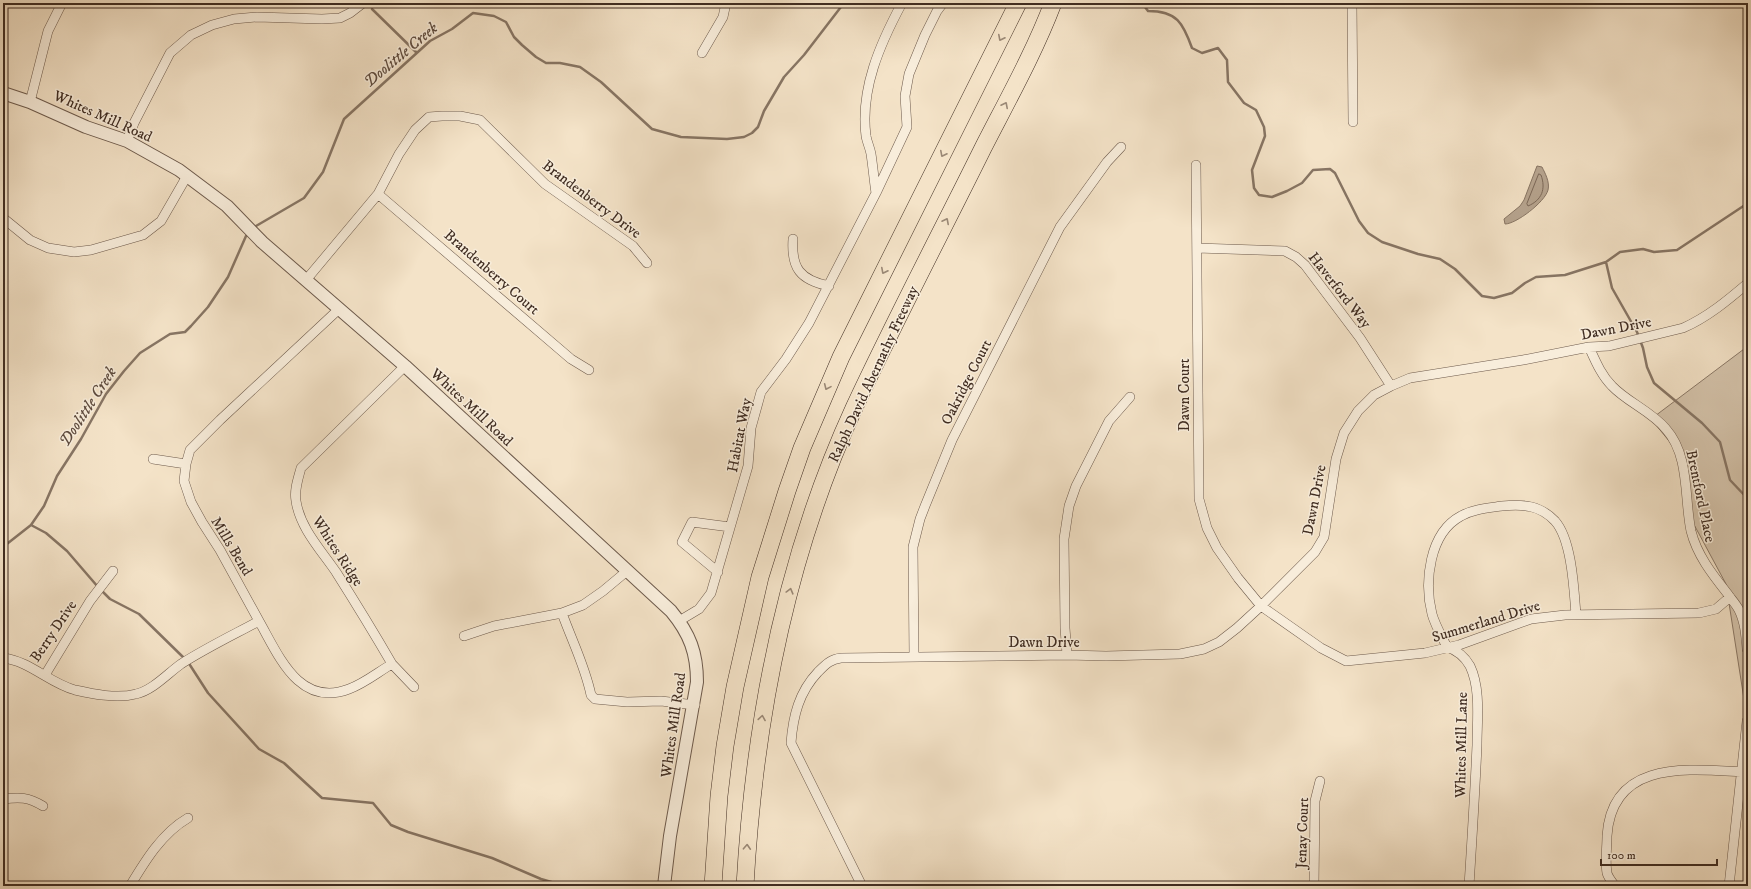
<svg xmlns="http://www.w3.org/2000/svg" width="1751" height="889" viewBox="0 0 1751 889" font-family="'IM FELL DW Pica',serif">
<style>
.green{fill:#d5c4ac;stroke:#8a7867}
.water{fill:#b7a590;stroke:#877564}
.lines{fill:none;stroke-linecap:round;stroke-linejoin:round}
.shore{stroke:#7c6959;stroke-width:1}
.stream{stroke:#877564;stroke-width:2.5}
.minor-casing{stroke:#6d5a4c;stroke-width:10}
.tertiary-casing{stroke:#6d5a4c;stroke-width:14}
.motorway-casing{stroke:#402d22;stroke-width:18}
.minor{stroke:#f8eddb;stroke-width:9}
.tertiary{stroke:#f8eddb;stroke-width:12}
.motorway{stroke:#f4e3c8;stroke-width:17}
.oneway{stroke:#9a8875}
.labels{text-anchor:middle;stroke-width:3;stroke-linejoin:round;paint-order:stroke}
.street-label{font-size:15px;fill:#402d22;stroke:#f8eddb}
.water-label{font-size:16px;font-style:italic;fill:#5e4b3e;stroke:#f8eddb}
</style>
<rect width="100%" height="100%" fill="#f4e3c8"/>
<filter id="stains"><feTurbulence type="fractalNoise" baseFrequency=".005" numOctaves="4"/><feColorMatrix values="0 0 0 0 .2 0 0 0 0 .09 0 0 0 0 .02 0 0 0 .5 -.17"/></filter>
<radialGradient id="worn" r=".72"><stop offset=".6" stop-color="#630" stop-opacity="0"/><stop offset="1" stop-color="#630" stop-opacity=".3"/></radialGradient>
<path class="green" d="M1748 346V713L1746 712 1726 584 1691 519 1683 458 1651 419Z"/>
<path class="water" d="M1537 166 1542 167C1545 173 1550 182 1548 190 1545 202 1516 224 1505 224L1504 219 1520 206 1524 200Z"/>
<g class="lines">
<path class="shore" d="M1539 174 1541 175C1546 189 1542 200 1528 206L1527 204Z"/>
<path class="stream" d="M1142 3 1148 11C1177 11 1183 23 1192 48L1202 53 1218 48 1227 60 1228 82 1244 103 1256 110 1264 127 1265 136 1252 170 1254 188 1259 195 1272 197 1287 191 1302 183 1313 170 1330 169 1335 173 1359 221 1368 233 1382 242 1418 254 1440 259 1455 269 1482 296 1494 298 1512 293 1525 283 1536 277 1565 275 1606 262 1620 252 1643 249 1654 252 1677 250 1748 203
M372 9 417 53
M256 226 304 198 323 172 344 119 430 41 452 29 473 13 494 16 506 22 514 37 522 45 536 57 546 63H560L580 67 601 82 652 129 681 137 727 139 744 137 752 133 758 127 764 111 784 77 804 55 844 3
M1606 262 1612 288 1637 332 1643 348 1647 367 1654 383 1702 423 1720 442 1730 480 1748 499
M31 525 46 533 67 551 98 587
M3 547 31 525 44 506 57 476 81 439 106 394 124 371 140 353 170 334 185 332 191 326 208 307 228 277 246 236
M101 590 110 599 139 614 185 659
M188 662 208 693 259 749 284 763 322 798 373 803 391 825 408 832 492 858 541 879 565 886"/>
<g class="minor-casing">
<path id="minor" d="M1352 3 1353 122
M702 53 723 17 726 3
M30 102 48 31 62 3
M127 141 134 123 170 53 191 35 212 25 234 19 257 17 322 19 340 18 350 13 363 3
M1196 165 1199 499 1207 528 1217 548 1238 578 1261 606 1321 648 1346 661 1425 653 1459 645 1531 619 1565 615 1699 613 1716 609 1730 597
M876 193C874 180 873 167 871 154 870 148 867 142 866 136 860 89 880 44 902 3
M378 194 571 359 589 370
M3 218 30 240 48 248 74 252 91 250 143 235 161 221 187 176
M793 239C791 268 800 280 829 286
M1197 248 1285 251 1296 257 1305 265 1360 338 1391 386
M306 280 378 194 399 154 415 130 429 117 442 116H460L480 120 545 184 633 246 647 263
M1589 347C1595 360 1601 375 1612 386 1627 402 1651 411 1666 429 1690 456 1684 498 1691 531 1697 555 1712 574 1727 593 1731 599 1736 604 1739 610 1745 622 1746 636 1747 649
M153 459 186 464
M718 572 682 542 692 522 730 527
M562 613C572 641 585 666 591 695L595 699 627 702 661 701 695 705
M259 621C279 656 299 708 349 689 365 683 378 672 392 664 374 633 355 602 336 572 321 550 300 528 296 501 294 490 298 479 301 468L405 366
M679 621 699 609 711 593 748 466 751 428 761 392 786 359 809 323 876 193 907 127 905 96 909 74 925 35 937 11 943 3
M464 636 494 626 562 613 583 605 603 591 627 571
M1067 655 1065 628 1064 539 1069 506 1076 486 1109 421 1130 397
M914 657 913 547 920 519 925 506 952 440 1060 227 1107 162 1121 147
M3 658C30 661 49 683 75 690 93 694 117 699 136 694 153 690 167 674 181 664 206 648 233 635 259 621L220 550 202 522 191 502 184 481 186 464 190 450 220 420 339 309
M392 664 414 687
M45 675 90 601 113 571
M3 799C20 797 28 797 43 806
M130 886C145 861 162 833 188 818
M862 886 791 743C793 716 799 692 818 672 826 664 831 659 841 658L1067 655 1106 656 1180 654 1204 649 1219 642 1237 628 1261 606 1315 552 1324 537 1336 459 1344 433 1358 411 1374 395 1391 386 1410 378 1523 360 1589 347 1609 346 1683 328C1708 317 1728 300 1748 283
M1314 886 1315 801 1320 781
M1469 886C1472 839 1475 792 1477 745 1477 720 1481 689 1470 666 1465 657 1456 650 1447 647 1442 637 1435 625 1432 614 1424 582 1429 533 1461 516 1473 509 1488 508 1502 506 1523 504 1540 505 1555 521 1572 540 1574 590 1576 615
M1615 886C1612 882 1608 877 1607 873 1605 861 1607 847 1607 836 1612 757 1693 770 1748 772
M1729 886 1747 721"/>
</g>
<g class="tertiary-casing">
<path id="tertiary" d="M3 93 30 102 86 127 127 141 179 170 227 206 262 242 405 366 671 611C690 634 697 653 697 682L670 836 664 886"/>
</g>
<g class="motorway-casing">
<path id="motorway" d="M713 886 719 796 725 746 735 687 760 577 787 491 802 448 841 357 1018 3
M745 886C754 724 786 556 854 408 895 320 940 235 983 148 1007 101 1034 53 1053 3"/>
</g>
<use href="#minor" class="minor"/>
<use href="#tertiary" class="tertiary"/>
<use href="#motorway" class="motorway"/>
</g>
<defs><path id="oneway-chevron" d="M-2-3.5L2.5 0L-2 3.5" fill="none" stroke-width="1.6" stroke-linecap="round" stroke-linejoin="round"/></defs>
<g class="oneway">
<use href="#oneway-chevron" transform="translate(1001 38) rotate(117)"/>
<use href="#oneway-chevron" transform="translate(1005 105) rotate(-63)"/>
<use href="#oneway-chevron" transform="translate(943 154) rotate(117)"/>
<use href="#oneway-chevron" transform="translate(946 221) rotate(-63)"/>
<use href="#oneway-chevron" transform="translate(884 271) rotate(117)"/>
<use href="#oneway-chevron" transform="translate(827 387) rotate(114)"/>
<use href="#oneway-chevron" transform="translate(790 591) rotate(-75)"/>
<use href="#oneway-chevron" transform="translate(762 718) rotate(-81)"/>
<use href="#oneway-chevron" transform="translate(747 847) rotate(-87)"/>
</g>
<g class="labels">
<g class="street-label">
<text transform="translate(103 116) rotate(24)" y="5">Whites Mill Road</text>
<text transform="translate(592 199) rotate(37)" y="5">Brandenberry Drive</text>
<text transform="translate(492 272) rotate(41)" y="5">Brandenberry Court</text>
<text transform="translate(1340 290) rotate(52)" y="5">Haverford Way</text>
<text transform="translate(1616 328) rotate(-11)" y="5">Dawn Drive</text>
<text transform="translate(873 374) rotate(-65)" y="5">Ralph David Abernathy Freeway</text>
<text transform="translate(966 382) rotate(-63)" y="5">Oakridge Court</text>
<text transform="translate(1184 395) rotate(-90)" y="5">Dawn Court</text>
<text transform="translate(472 407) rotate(43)" y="5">Whites Mill Road</text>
<text transform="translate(739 435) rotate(-79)" y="5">Habitat Way</text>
<text transform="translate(1701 496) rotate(78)" y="5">Brentford Place</text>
<text transform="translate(1314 500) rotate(-79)" y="5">Dawn Drive</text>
<text transform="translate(232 546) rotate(59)" y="5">Mills Bend</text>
<text transform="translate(338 551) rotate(57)" y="5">Whites Ridge</text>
<text transform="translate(1486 621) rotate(-17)" y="5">Summerland Drive</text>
<text transform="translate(53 631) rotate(-56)" y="5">Berry Drive</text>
<text x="1044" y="647">Dawn Drive</text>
<text transform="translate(673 725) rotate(-82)" y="5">Whites Mill Road</text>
<text transform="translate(1461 745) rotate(-89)" y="5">Whites Mill Lane</text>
<text transform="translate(1302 833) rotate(-88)" y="5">Jenay Court</text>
</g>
<g class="water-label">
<text transform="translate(400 54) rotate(-40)" y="6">Doolittle Creek</text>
<text transform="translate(87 406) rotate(-57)" y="6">Doolittle Creek</text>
</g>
</g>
<rect width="1751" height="889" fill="none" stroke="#f4e3c8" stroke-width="16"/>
<rect x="4" y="4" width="1743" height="881" fill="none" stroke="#402d22" stroke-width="2"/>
<rect x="8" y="8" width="1735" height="873" fill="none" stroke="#402d22"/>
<path d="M1601 859v6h116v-6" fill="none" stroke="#402d22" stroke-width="2"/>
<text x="1607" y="859" font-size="12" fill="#402d22" stroke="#f8eddb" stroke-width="3" paint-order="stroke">100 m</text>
<rect width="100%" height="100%" filter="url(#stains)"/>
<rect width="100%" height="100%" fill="url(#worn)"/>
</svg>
